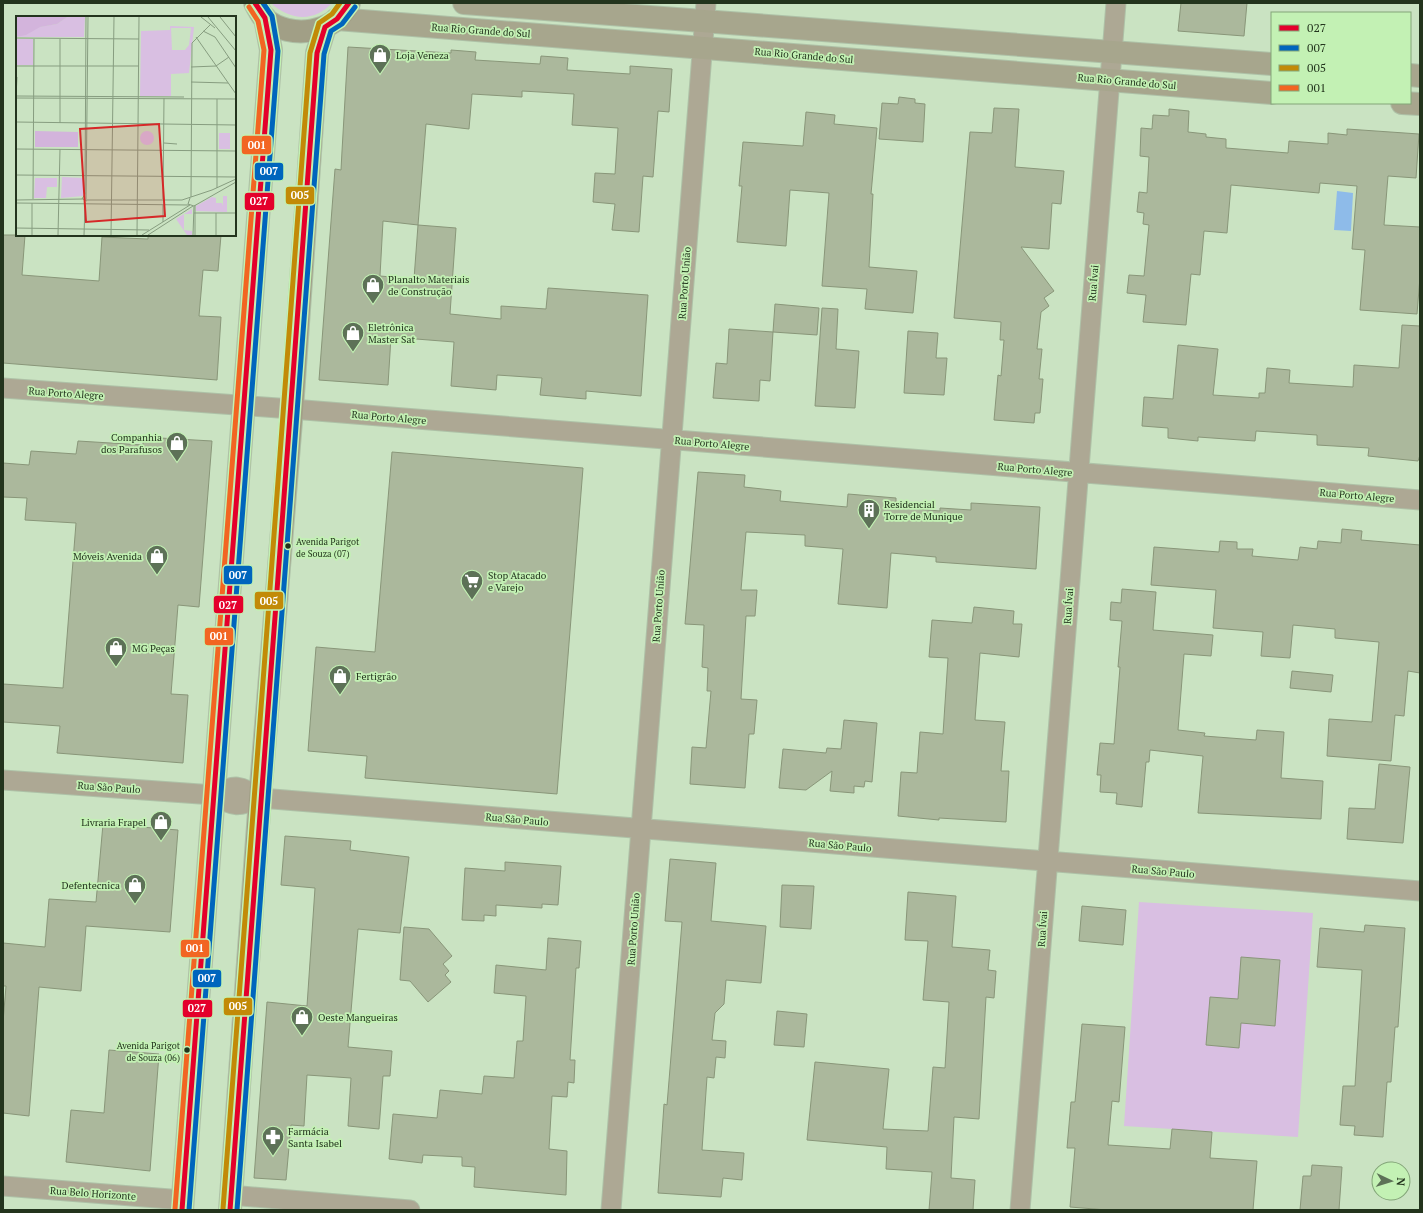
<svg xmlns="http://www.w3.org/2000/svg" width="1423" height="1213" viewBox="0 0 1423 1213" font-family="'PT Serif',serif">
<style>
.green{fill:#d9bfe2}
.water{fill:#8ebbe9}
.building{fill:#abb89c;stroke:#899679;fill-rule:evenodd}
.lines{fill:none;stroke-linecap:round;stroke-linejoin:round}
.street-casing{stroke:#aec1a7;stroke-width:21}
.secondary-casing{stroke:#aec1a7;stroke-width:24}
.primary-casing{stroke:#aec1a7;stroke-width:24}
.street{stroke:#ada894;stroke-width:19}
.secondary{stroke:#a7a68d;stroke-width:22}
.primary{stroke:#a19f86;stroke-width:22}
.bus-1-casing{stroke:#c3f1b4;stroke-width:8}
.bus-2-casing{stroke:#c3f1b4;stroke-width:8}
.bus-3-casing{stroke:#c3f1b4;stroke-width:8}
.bus-4-casing{stroke:#c3f1b4;stroke-width:8}
.bus-1{stroke:#e4002b;stroke-width:5}
.bus-2{stroke:#0065bd;stroke-width:5}
.bus-3{stroke:#c28a07;stroke-width:5}
.bus-4{stroke:#f26522;stroke-width:5}
.bus-dot{fill:#23341d;stroke:#c3f1b4;stroke-width:1.5}
.labels{text-anchor:middle;stroke-width:3.5;stroke-linejoin:round;paint-order:stroke}
.bus-label{font-size:9px;fill:#23341d;stroke:#c3f1b4;text-anchor:start}
.street-label{font-size:10px;fill:#23341d;stroke:#c3f1b4}
.poi-label{font-size:10px;fill:#23341d;stroke:#c3f1b4;text-anchor:start}
.inset-road{fill:none;stroke:#879d80;stroke-width:1}
.view{fill:#d62828;fill-opacity:0.15;stroke:#d62828;stroke-width:2}
.inset-edge{fill:none;stroke:#23341d;stroke-width:2}
.line-badge{stroke:#c3f1b4;stroke-width:1.5}
.badge-label{font-size:11px;text-anchor:middle;font-weight:bold;fill:#fff}
</style>
<rect width="100%" height="100%" fill="#cae3c2"/>
<path class="green" d="M271 3H332C314 23 289 20 271 3Z
M1139 902 1313 913 1298 1137 1124 1126Z"/>
<path class="water" d="M1337 191 1353 193 1351 231 1334 230Z"/>
<path class="building" d="M1181 3H1247L1244 36 1178 31Z
M348 47 451 53V50L476 52 475 60 540 64 541 56 568 58 567 70 630 74V66L672 69 669 112 658 111 653 177 643 176 639 232 612 230 615 204 593 202 595 173 615 174 618 128 572 125 574 94 522 91V97L472 94 469 129 426 124 418 225 456 228 450 314 501 319V306L546 309 548 288 648 295 641 396 586 391V399L540 395 542 378 497 375 496 390 451 386 454 342 391 337 388 385 319 380 335 169 341 170 342 151ZM383 221 418 225 414 279 380 276Z
M899 97 915 99V103L925 104 923 142 879 139 882 103 898 104Z
M994 108 1019 109 1015 167 1064 171 1061 204 1052 203 1049 249 1021 247 1054 291 1044 298 1049 306 1041 312 1037 349H1042L1039 379H1043L1040 413H1035L1034 423 994 420 998 375 1001 376 1004 340H1000L1001 322 954 318 970 132 992 133Z
M1169 109 1189 111 1188 132 1206 134V137L1226 139V148L1288 153 1289 141 1328 144V133L1347 135V129L1419 134 1416 178 1388 176 1384 225 1420 227V277L1417 314 1360 310 1365 250 1352 249 1357 186 1320 183 1319 193 1231 185 1227 233 1204 231 1200 275 1191 274 1186 325 1143 322 1146 295 1127 293 1129 275 1144 276 1149 225 1143 224 1144 213 1137 212 1139 192 1147 193 1149 157 1140 156 1141 128 1152 129 1153 115 1169 116Z
M806 112 835 115 834 124 877 128 871 194H873L869 267 917 271 913 313 865 309 867 289 822 286 829 193 790 190 786 246 737 242 742 186H739L743 142 803 146Z
M3 235H25L22 275 99 281 102 237 148 239V235H221L218 271 203 270 199 316 221 317 217 380 3 363Z
M775 304 819 308 817 335 773 332Z
M822 308 838 309 836 349 859 351 855 408 815 406Z
M1402 325 1420 326V455L1418 461 1368 456 1369 448 1317 445V435L1256 431 1255 441 1198 437V441L1168 438V428L1142 426 1144 397 1173 399 1178 345 1218 349 1213 395 1259 398V393H1265L1267 368 1290 370 1289 383 1353 387 1354 365 1399 368Z
M729 329 773 332 770 381 760 380 759 401 713 398 716 363 727 364Z
M908 331 938 333 936 358H947L944 395 904 393Z
M143 437 212 441 199 607 178 605 171 694 188 695 183 763 57 753 60 726 3 722V684L63 688 76 523 25 520 27 498 3 497V463L29 465 31 451 76 454 78 441 143 445Z
M392 452 583 468 557 794 365 778 367 756 308 751 316 647 375 652Z
M698 472 745 475 744 487 781 491 780 501 847 507 848 494 896 498V507L940 511V508L971 510V503L1040 507 1036 569 936 562V557L891 553 887 608 838 604 843 549 805 546V535L746 532 741 590H757L755 616H746L741 699 757 700 754 734H749L745 788 690 784 692 747 706 748 711 691H707L708 668 702 667 704 625 685 624Z
M1342 529 1362 531 1361 540 1420 545V673L1408 671 1404 716 1395 715 1391 761 1327 756 1329 719 1372 722 1379 642 1335 638V629L1293 625 1290 658 1261 656 1263 632 1213 628 1216 590 1151 585 1154 547 1219 552 1220 541 1237 542V549H1253L1252 556 1298 560 1300 547 1317 549 1318 541 1341 543Z
M1122 589 1156 592 1153 630 1213 635 1211 656 1184 654 1178 730 1205 733 1204 736 1256 740 1257 730 1284 732 1281 778 1323 781 1321 819 1198 813 1203 756 1150 750 1149 762H1146L1142 807 1116 804 1117 793 1100 792 1101 775H1097L1100 743 1114 744 1120 667H1118L1122 621 1110 620 1111 602 1121 603Z
M974 607 1014 611 1013 624H1022L1019 657 980 653 975 720 1005 722 1001 771H1009L1006 822 939 818V820L898 816 901 772 917 773 920 732 943 734 948 658 929 657 932 620 972 623Z
M1292 671 1333 675 1331 692 1290 688Z
M844 720 877 723 872 782 865 781 864 787 854 786V793L830 791 832 771 806 790 779 788 783 749 826 753 827 748 841 749Z
M1379 764 1410 767 1403 843 1347 839 1349 808 1375 809Z
M103 824 178 830 170 932 86 926 81 991 39 987 29 1116 3 1113V1022L6 986H3V943L45 947 49 899 96 902Z
M285 836 351 841 350 850 409 857 400 933 358 929 348 1047 392 1051 390 1076H383L379 1129 348 1126 351 1078 307 1075 304 1126 291 1125 286 1180 254 1178 267 1002 307 1006 315 888 281 885Z
M670 859 716 863 711 921 766 926 761 983 726 980 724 1004 715 1013 712 1040 726 1041 725 1058 716 1057 714 1078 707 1077 702 1150 744 1153 742 1180 723 1178 721 1197 658 1193 664 1104 667 1105 682 922 665 921Z
M505 862 561 866 558 905 542 904V908L496 905V916L484 915V921L462 920 465 868 505 871Z
M782 885 814 886 811 929 780 927Z
M908 892 956 896 952 947 990 950 988 970 996 971 994 998 986 997 979 1119 954 1117 951 1178 975 1180 973 1210H929L932 1172 886 1169 887 1147 807 1140 815 1062 889 1069 883 1129 928 1131 933 1067 945 1068 949 1002 923 1000 928 941 905 940Z
M1082 906 1126 910 1123 945 1079 941Z
M1365 925 1405 928 1398 1027H1395L1391 1082H1387L1383 1137 1354 1135 1355 1126 1340 1125 1343 1086H1355L1362 970 1317 967 1320 928 1364 932Z
M404 927 429 929 452 956 443 964 449 971 445 975 451 982 428 1002 410 981 400 980Z
M548 938 581 941 579 968H576L570 1060H575L574 1083 568 1082 567 1097 552 1096 549 1149 567 1151 566 1195 474 1187 475 1167 462 1166V1157L423 1155 422 1163 389 1159 393 1114 437 1118 440 1090 482 1094 484 1076 514 1078 517 1041H523L526 996 494 993 496 965 546 970Z
M1241 957 1280 960 1275 1026 1241 1023 1239 1048 1206 1045 1210 997 1238 999Z
M777 1011 807 1014 804 1047 774 1045Z
M1082 1024 1125 1027 1119 1102 1112 1101 1108 1145 1170 1149 1172 1129 1212 1132 1210 1158 1257 1161 1253 1210H1107L1070 1207 1075 1148H1067L1071 1102H1075Z
M109 1050 159 1054 150 1171 66 1162 71 1110 104 1113Z
M1312 1165 1342 1167 1339 1210H1300L1303 1176H1311Z"/>
<g class="lines">
<g class="street-casing">
<path id="street" d="M3 388 292 409 1420 500
M3 780 214 795
M214 795C234 808 238 807 260 798L1420 891
M214 795C235 783 240 785 260 798
M3 1186 183 1200
M230 1195 410 1210
M611 1210 706 3
M1020 1210 1116 3"/>
</g>
<g class="secondary-casing">
<path id="secondary" d="M464 3 1272 64
M337 19 1272 93
M1410 75 1420 76
M1402 103 1420 104"/>
</g>
<g class="primary-casing">
<path id="primary" d="M255 3C258 8 261 15 265 19 290 40 336 34 349 3
M182 1210 271 50 265 18
M230 1210 260 798 292 409 317 53 325 27"/>
</g>
<use href="#street" class="street"/>
<use href="#secondary" class="secondary"/>
<use href="#primary" class="primary"/>
<g class="bus-1-casing">
<path id="bus-1" d="M182 1210 271 50 265 18 255 3
M230 1210C258 824 290 439 317 53L325 27 337 19 349 3"/>
</g>
<g class="bus-2-casing">
<path id="bus-2" d="M189 1210 278 51 272 16 263 3
M237 1210C265 825 297 440 324 54L331 31 342 24 355 7"/>
</g>
<g class="bus-3-casing">
<path id="bus-3" d="M223 1209C251 824 283 438 310 53L319 23 332 14 340 3"/>
</g>
<g class="bus-4-casing">
<path id="bus-4" d="M175 1209 264 50 258 21 249 7"/>
</g>
<use href="#bus-1" class="bus-1"/>
<use href="#bus-2" class="bus-2"/>
<use href="#bus-3" class="bus-3"/>
<use href="#bus-4" class="bus-4"/>
</g>
<defs>
<g id="shop-pin" transform="scale(1.15)"><path d="M0 17L-7.5 6A9.5 9.5 0 1 1 7.5 6Z" fill="#5d7157" stroke="#c3f1b4"/><path d="M-5-2.5h2.3a2.7 3.5 0 0 1 5.4 0H5L5.5 6h-11ZM-1.5-2.5h3a1.5 2.3 0 0 0-3 0Z" fill="#fff"/></g>
<g id="building-pin" transform="scale(1.15)"><path d="M0 17L-7.5 6A9.5 9.5 0 1 1 7.5 6Z" fill="#5d7157" stroke="#c3f1b4"/><path d="M-4-6H4V6H1V3H-1V6H-4ZM-2.5-4.3h1.7v1.8h-1.7ZM.8-4.3h1.7v1.8H.8ZM-2.5-1h1.7V.8h-1.7ZM.8-1h1.7V.8H.8Z" fill="#fff"/></g>
<g id="supermarket-pin" transform="scale(1.15)"><path d="M0 17L-7.5 6A9.5 9.5 0 1 1 7.5 6Z" fill="#5d7157" stroke="#c3f1b4"/><path d="M-6-5.5h2.5l.6 2H6L4.5 2H-2.5L-4.4-4H-6ZM-1.5 3.2a1.3 1.3 0 1 0 .1 0ZM3 3.2a1.3 1.3 0 1 0 .1 0Z" fill="#fff"/></g>
<g id="pharmacy-pin" transform="scale(1.15)"><path d="M0 17L-7.5 6A9.5 9.5 0 1 1 7.5 6Z" fill="#5d7157" stroke="#c3f1b4"/><path d="M-2-6h4v4h4v4h-4v4h-4v-4h-4v-4h4Z" fill="#fff"/></g>
</defs>
<g fill-rule="evenodd">
<use href="#shop-pin" x="380" y="55"/>
<use href="#shop-pin" x="373" y="285"/>
<use href="#shop-pin" x="353" y="333"/>
<use href="#shop-pin" x="177" y="443"/>
<use href="#building-pin" x="869" y="510"/>
<use href="#shop-pin" x="157" y="556"/>
<use href="#supermarket-pin" x="472" y="581"/>
<use href="#shop-pin" x="116" y="648"/>
<use href="#shop-pin" x="340" y="676"/>
<use href="#shop-pin" x="161" y="822"/>
<use href="#shop-pin" x="135" y="885"/>
<use href="#shop-pin" x="302" y="1017"/>
<use href="#pharmacy-pin" x="273" y="1137"/>
</g>
<g class="bus-dot">
<circle cx="288" cy="546" r="3.5"/>
<circle cx="187" cy="1050" r="3.5"/>
</g>
<g class="labels">
<g class="bus-label">
<text x="296" y="545">Avenida Parigot<tspan x="296" dy="12">de Souza (07)</tspan></text>
<text x="180" y="1049" text-anchor="end">Avenida Parigot<tspan x="180" dy="12">de Souza (06)</tspan></text>
</g>
<g class="street-label">
<text transform="translate(481 30) rotate(4)" y="4">Rua Rio Grande do Sul</text>
<text transform="translate(804 55) rotate(5)" y="4">Rua Rio Grande do Sul</text>
<text transform="translate(1127 81) rotate(5)" y="4">Rua Rio Grande do Sul</text>
<text transform="translate(684 283) rotate(-86)" y="4">Rua Porto União</text>
<text transform="translate(1093 283) rotate(-85)" y="4">Rua Ívai</text>
<text transform="translate(66 393) rotate(4)" y="4">Rua Porto Alegre</text>
<text transform="translate(389 417) rotate(5)" y="4">Rua Porto Alegre</text>
<text transform="translate(712 443) rotate(5)" y="4">Rua Porto Alegre</text>
<text transform="translate(1035 469) rotate(5)" y="4">Rua Porto Alegre</text>
<text transform="translate(1357 495) rotate(5)" y="4">Rua Porto Alegre</text>
<text transform="translate(658 606) rotate(-86)" y="4">Rua Porto União</text>
<text transform="translate(1068 606) rotate(-86)" y="4">Rua Ívai</text>
<text transform="translate(109 787) rotate(4)" y="4">Rua São Paulo</text>
<text transform="translate(517 819) rotate(5)" y="4">Rua São Paulo</text>
<text transform="translate(840 845) rotate(5)" y="4">Rua São Paulo</text>
<text transform="translate(1163 871) rotate(5)" y="4">Rua São Paulo</text>
<text transform="translate(633 929) rotate(-86)" y="4">Rua Porto União</text>
<text transform="translate(1042 929) rotate(-86)" y="4">Rua Ívai</text>
<text transform="translate(93 1193) rotate(4)" y="4">Rua Belo Horizonte</text>
</g>
<g class="poi-label">
<text x="396" y="59">Loja Veneza</text>
<text x="388" y="283">Planalto Materiais<tspan x="388" dy="12">de Construção</tspan></text>
<text x="368" y="331">Eletrônica<tspan x="368" dy="12">Master Sat</tspan></text>
<text x="162" y="441" text-anchor="end">Companhia<tspan x="162" dy="12">dos Parafusos</tspan></text>
<text x="884" y="508">Residencial<tspan x="884" dy="12">Torre de Munique</tspan></text>
<text x="142" y="560" text-anchor="end">Móveis Avenida</text>
<text x="488" y="579">Stop Atacado<tspan x="488" dy="12">e Varejo</tspan></text>
<text x="132" y="652">MG Peças</text>
<text x="356" y="680">Fertigrão</text>
<text x="146" y="826" text-anchor="end">Livraria Frapel</text>
<text x="120" y="889" text-anchor="end">Defentecnica</text>
<text x="318" y="1021">Oeste Mangueiras</text>
<text x="288" y="1135">Farmácia<tspan x="288" dy="12">Santa Isabel</tspan></text>
</g>
</g>
<g transform="translate(16 16)">
<rect width="220" height="220" fill="#cae3c2"/>
<path d="M51 1H69L68 21H2L23 11 41 8ZM154 10 178 11 173 57 155 58V80H124L125 15 154 14ZM155 12H175L173 29 169 34H156ZM0 23H17V49H0ZM124 122a7 7 0 1 1 14 0a7 7 0 1 1-14 0ZM203 117H214V133H203ZM46 161 67 162V180L45 182ZM19 162H41V171H31L30 182H18ZM207 180H211V196L180 195V190L196 181 200 182V187H206L207 190ZM176 193V198H168V214L176 215V219H171L160 203Z" fill="#d9bfe2" fill-rule="evenodd"/>
<path d="M0 1H51L41 8 24 11 10 19 0 21ZM19 115 62 116V131H19Z" fill="#d3b4dc"/>
<path class="inset-road" d="M185 1 199 12M192 1 220 35M204 1 220 21M187 15 199 21 220 52M180 21 220 78M0 22 123 23M0 50H123M175 51 200 50 213 41M175 66 212 67M0 80 168 81M0 80 1 61M0 82 220 83M0 106 220 109M44 107V23M148 127 161 128M0 133 220 135M0 159 220 161M201 172V83M175 181 176 27 195 8M174 182 172 188 178 190 220 166M17 183 18 23M66 183 69 178 70 1M147 183 148 82M0 184 67 183 71 185M70 184 72 1M71 184H166L196 174 220 163M0 187 173 189M178 197H220M147 206V189M0 212 133 214M16 219V187M42 219 44 133M68 219 69 189M95 219 98 1M121 219 123 1M126 219 174 189M132 219 177 190M177 219 178 190M179 219V189M200 219V197"/>
<path class="view" d="M143 108 149 200 70 206 64 113Z"/>
<rect width="220" height="220" class="inset-edge"/>
</g>
<g class="line-badge">
<rect x="241" y="135" width="31" height="20" rx="4" fill="#f26522"/>
<rect x="254" y="162" width="30" height="19" rx="4" fill="#0065bd"/>
<rect x="285" y="186" width="30" height="19" rx="4" fill="#c28a07"/>
<rect x="244" y="192" width="31" height="19" rx="4" fill="#e4002b"/>
<rect x="223" y="565" width="30" height="20" rx="4" fill="#0065bd"/>
<rect x="254" y="591" width="30" height="19" rx="4" fill="#c28a07"/>
<rect x="213" y="595" width="31" height="19" rx="4" fill="#e4002b"/>
<rect x="204" y="627" width="30" height="19" rx="4" fill="#f26522"/>
<rect x="180" y="939" width="30" height="19" rx="4" fill="#f26522"/>
<rect x="192" y="969" width="30" height="19" rx="4" fill="#0065bd"/>
<rect x="223" y="997" width="30" height="19" rx="4" fill="#c28a07"/>
<rect x="182" y="999" width="31" height="19" rx="4" fill="#e4002b"/>
</g>
<g class="badge-label">
<text x="257" y="149">001</text>
<text x="269" y="175">007</text>
<text x="300" y="199">005</text>
<text x="259" y="205">027</text>
<text x="238" y="579">007</text>
<text x="269" y="605">005</text>
<text x="228" y="609">027</text>
<text x="219" y="640">001</text>
<text x="195" y="952">001</text>
<text x="207" y="982">007</text>
<text x="238" y="1010">005</text>
<text x="197" y="1012">027</text>
</g>
<rect width="1423" height="1213" fill="none" stroke="#23341d" stroke-width="8"/>
<rect x="1271" y="12" width="140" height="92" fill="#c3f1b4" stroke="#83a578"/>
<rect x="1279" y="25" width="20" height="6" fill="#e4002b" stroke="#83a578"/>
<text x="1307" y="32" font-size="12" fill="#23341d">027</text>
<rect x="1279" y="45" width="20" height="6" fill="#0065bd" stroke="#83a578"/>
<text x="1307" y="52" font-size="12" fill="#23341d">007</text>
<rect x="1279" y="65" width="20" height="6" fill="#c28a07" stroke="#83a578"/>
<text x="1307" y="72" font-size="12" fill="#23341d">005</text>
<rect x="1279" y="85" width="20" height="6" fill="#f26522" stroke="#83a578"/>
<text x="1307" y="92" font-size="12" fill="#23341d">001</text>
<g transform="translate(1391 1181) rotate(94)"><circle r="19" fill="#c3f1b4" stroke="#83a578"/>
<path d="M0-3L7 15L0 10L-7 15Z" fill="#5d7157"/>
<text y="-6" font-size="11" font-weight="bold" text-anchor="middle" fill="#23341d">N</text>
</g>
</svg>
